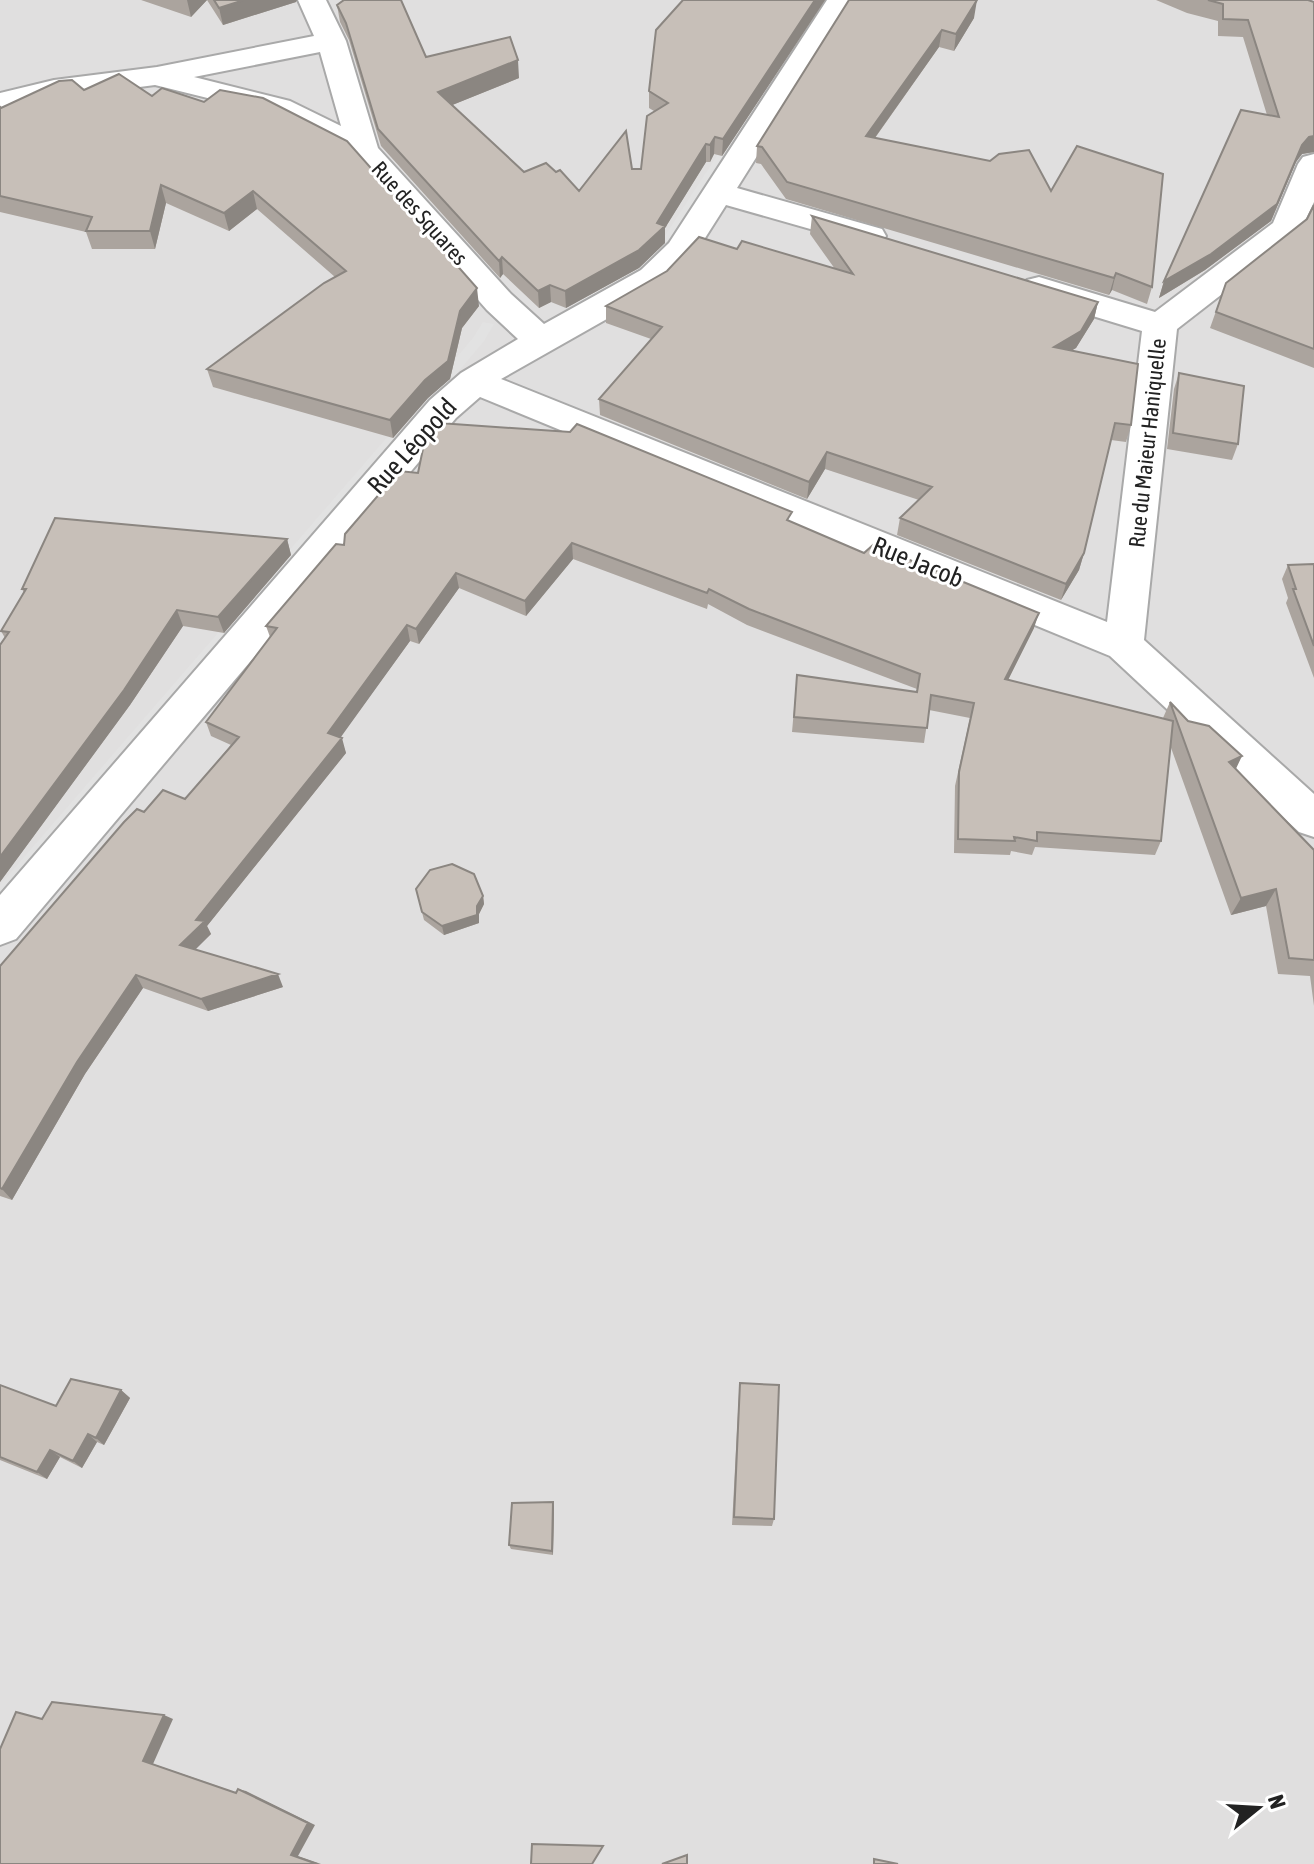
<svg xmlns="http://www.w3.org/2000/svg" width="1314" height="1864" viewBox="0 0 1314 1864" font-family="'Asap Condensed',sans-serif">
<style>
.residential{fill:#e0dfdf}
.parking{fill:#e2e2e2}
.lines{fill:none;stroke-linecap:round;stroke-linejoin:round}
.minor-casing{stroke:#a9a9a9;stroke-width:4}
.minor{fill:#fff;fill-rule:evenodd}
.wall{fill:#aba49e}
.shaded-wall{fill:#8b8681}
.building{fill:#c7bfb8;stroke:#8b8681;stroke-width:2}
.labels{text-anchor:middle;stroke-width:6;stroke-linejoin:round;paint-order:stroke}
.far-street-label{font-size:22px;fill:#222;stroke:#fff}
.street-label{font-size:26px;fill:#222;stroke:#fff}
</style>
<rect width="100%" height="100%" fill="#f2efe9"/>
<path class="residential" d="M0 0H1314V1864H0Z"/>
<path class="parking" d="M818 0H829L681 232 650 265 579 306 572 300 661 242Z
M483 322 494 324 484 341 418 420 407 416 473 338Z
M396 427 408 432 0 906V885Z"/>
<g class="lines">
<g class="minor-casing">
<path id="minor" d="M298 0H326L346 41 378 148 511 294 544 324 641 270 669 243 827 0H855L737 188 882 229 886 236 882 243 870 246 726 205 693 257 665 286 501 379 1107 622 1142 331 1027 296 1022 288 1027 280 1039 277 1155 312 1273 223 1298 164 1303 157 1314 154V202L1298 235 1177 329 1144 640 1314 794V837L1299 832 1110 656 480 397 456 418 16 939 0 945V895L430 400 461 373 518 339 487 310 352 157 268 113 155 85 54 98 0 111V93L54 80 157 67 314 36ZM320 52 341 126 290 101 194 77Z"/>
</g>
<use href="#minor" class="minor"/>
</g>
<path class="wall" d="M141 0H207L191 17Z
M207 0H297L296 2 223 25Z
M683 0H825L722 156 714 154 710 162H706L665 228V243L639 268 566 308 551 302 539 308 503 274 500 278 381 146 349 40 340 22 337 5 426 57 519 78 452 105 524 172 579 191 632 169H641L654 111 649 108V91Z
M849 0 974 18 954 51 939 47 875 138 1051 191 1152 287 1147 304 1112 290 1109 295 786 199 761 164 756 163 757 146Z
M1156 0H1308L1314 2V152L1302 154 1296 162 1271 221 1205 270 1159 298 1164 281 1267 115 1243 37 1218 36V21L1187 13Z
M84 90 479 306 462 328 450 379 428 398 393 438 213 387 207 369 335 277 257 209 229 231 166 203 155 249H92L86 232 0 212V107L1 108Z
M1314 205V368L1210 328 1226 283 1307 219Z
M812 216 1098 302 1094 319 1076 348 1072 350 1131 425 1126 442 1111 440 1084 553 1079 570 1061 600 897 535 900 518 919 500 825 469 807 499 600 415 599 399 651 339 606 323V306L737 249 835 269 810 234Z
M1179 373 1238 444 1232 460 1167 449 1174 389Z
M791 522 1034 628 1008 680 1163 718 1170 702 1314 850V1006L1310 976 1278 974 1266 906 1231 915 1170 745 1161 841 1155 855 1035 847 1032 855 1011 851 1010 855 954 853 955 786 970 718 929 710 924 743 792 732 797 675 916 692 917 689 747 625 708 604 707 609 573 559 526 616 459 588 419 644 410 641 340 737 346 753 207 926 211 934 195 949 283 987 208 1011 143 988 85 1074 12 1200 0 1196V966L144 812 185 799 231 745 211 736 206 722 270 637 266 626 344 545Z
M287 539 291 555 224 633 183 626 130 705 0 882V645L5 638 1 631 24 593 22 589Z
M1314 564V678L1286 603 1288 598 1282 579 1288 565Z
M416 889 483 896 484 904 479 914V923L444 935 424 920Z
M740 1383 774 1519 772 1526 732 1525 739 1393Z
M0 1385 56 1406 121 1390 130 1398 104 1445 97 1442 82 1468 60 1457 47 1479 0 1460Z
M554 1506 553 1555 511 1549 509 1545Z"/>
<path class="shaded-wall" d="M187 0H207L191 17Z
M244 0H297L296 2 223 25 219 8Z
M815 0H825L722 156 723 139Z
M977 0 974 18 954 51 956 34Z
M942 30 939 47 864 153 866 136Z
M518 60 519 78 440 110 438 92Z
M1314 136V152L1302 154 1296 162 1271 221 1205 270 1159 298 1164 281 1302 145 1309 137Z
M715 137 714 154 710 162V145Z
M706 144V162L665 228V243L639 268 566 308 565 291 657 223Z
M161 185 166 203 155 249 150 231Z
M253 191 257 209 229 231 224 213Z
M502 257 503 274 500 278 499 261Z
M1116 273 1112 290 1109 295 1114 278Z
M550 285 551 302 539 308 538 291Z
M477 288 479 306 462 328 450 379 428 398 393 438 390 420 460 311Z
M1098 302 1094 319 1076 348 1049 364 1054 347Z
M827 452 825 469 807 499 809 482Z
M287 539 291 555 224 633 218 617Z
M572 543 573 559 526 616 525 601Z
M1084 553 1079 570 1061 600 1066 584Z
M456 573 459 588 419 644 416 629Z
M177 610 183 626 130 705 0 882V857Z
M1039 613 1034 628 1001 694 1005 679Z
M407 625 410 641 333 748 328 733Z
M342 738 346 753 207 926 211 934 187 958 180 945 196 920Z
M1242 756 1233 775 1229 762Z
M1276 889 1266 906 1231 915 1241 898Z
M483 896 484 904 479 914V923L444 935 442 926Z
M278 974 283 987 208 1011 201 999Z
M136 975 143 988 85 1074 12 1200 2 1189 77 1062Z
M121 1390 130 1398 104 1445 96 1438Z
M88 1434 97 1442 82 1468 73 1461Z
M50 1450 60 1457 47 1479 37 1472Z
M553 1502 554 1506 553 1555 552 1551Z
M164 1715 173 1719 153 1764 244 1795 143 1761Z
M238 1789 246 1791 315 1825 298 1856 321 1864H317L291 1855Z"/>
<path class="building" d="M214 0H244L219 8Z
M344 0H401L426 57 510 37 518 60 438 92 524 172 546 163 556 172 560 170 579 191 626 131 632 169H641L647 116 668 103 649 91 656 30 683 0H815L723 139 715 137 710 145 706 144 657 223 665 226 639 250 565 291 550 285 538 291 502 257 499 261 378 129 346 23 337 5Z
M849 0H977L956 34 942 30 866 136 990 161 999 154 1029 150 1051 191 1077 146 1163 174 1152 287 1116 273 1114 278 787 182 762 147 757 146Z
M1208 0H1308L1314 2V136L1309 137 1302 145 1277 204 1211 254 1164 281 1241 110 1279 117 1248 20 1223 19V4Z
M119 74 152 96 162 88 204 102 220 90 263 98 347 141 477 288 460 311 448 361 425 380 390 420 207 369 324 283 346 271 253 191 224 213 161 185 150 231H86L92 217 0 196V107L1 108 59 81 72 80 84 90Z
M1314 205V349L1216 312 1226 283 1307 219Z
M812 216 1098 302 1081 331 1054 347 1138 364 1131 425 1115 423 1084 553 1066 584 900 518 932 487 827 452 809 482 599 399 662 327 606 306 667 271 699 237 737 249 742 241 853 274Z
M1179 373 1244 386 1238 444 1173 433Z
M439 423 570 432 577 424 792 512 787 520 864 553 873 545 1039 613 1005 679 1173 721 1161 841 1037 832V841L1014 837 1015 841 958 839 959 772 974 703 931 695 927 728 794 717 797 675 917 692 920 674 749 609 709 589 707 593 572 543 525 601 456 573 416 629 407 625 328 733 342 738 196 920 205 921 180 945 278 974 201 999 136 975 77 1062 2 1189 0 1188V966L124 822 137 809 144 812 163 790 185 799 239 737 206 722 277 628 266 626 336 544 344 545 345 534 399 471 418 473 425 439Z
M55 518 287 539 218 617 177 610 124 690 0 857V645L9 632 1 631 26 589H22Z
M1314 564V646L1293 589H1296L1288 565Z
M1170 702 1188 721 1209 726 1242 756 1229 762 1314 850V960L1289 958 1276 889 1241 898Z
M452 864 474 874 483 896 477 906V915L442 926 422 912 416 889 430 870Z
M71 1379 121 1390 96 1438 88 1434 73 1461 50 1450 37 1472 0 1457V1385L56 1406Z
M740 1383 779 1385 774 1519 734 1517Z
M553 1502 552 1551 509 1545 512 1503Z
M52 1702 164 1715 143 1761 236 1793 238 1789 308 1823 291 1855 317 1864H0V1749L16 1712 42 1719Z
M532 1844 603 1846 592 1864H531Z
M687 1855V1864H662Z
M874 1859 898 1864H874Z"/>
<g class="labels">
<g class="far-street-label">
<text transform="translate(420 213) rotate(48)" y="8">Rue des Squares</text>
<text transform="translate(1147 443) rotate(-84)" y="8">Rue du Maieur Haniquelle</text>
</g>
<g class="street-label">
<text transform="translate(412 446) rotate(-48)" y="9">Rue Léopold</text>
<text transform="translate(918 562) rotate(22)" y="9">Rue Jacob</text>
</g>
</g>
<g transform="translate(1258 1808) rotate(72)" stroke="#ffffff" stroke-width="6" paint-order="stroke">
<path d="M0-6L14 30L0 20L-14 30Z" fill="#222222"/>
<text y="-12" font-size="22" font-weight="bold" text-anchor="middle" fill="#222222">N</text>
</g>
</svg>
